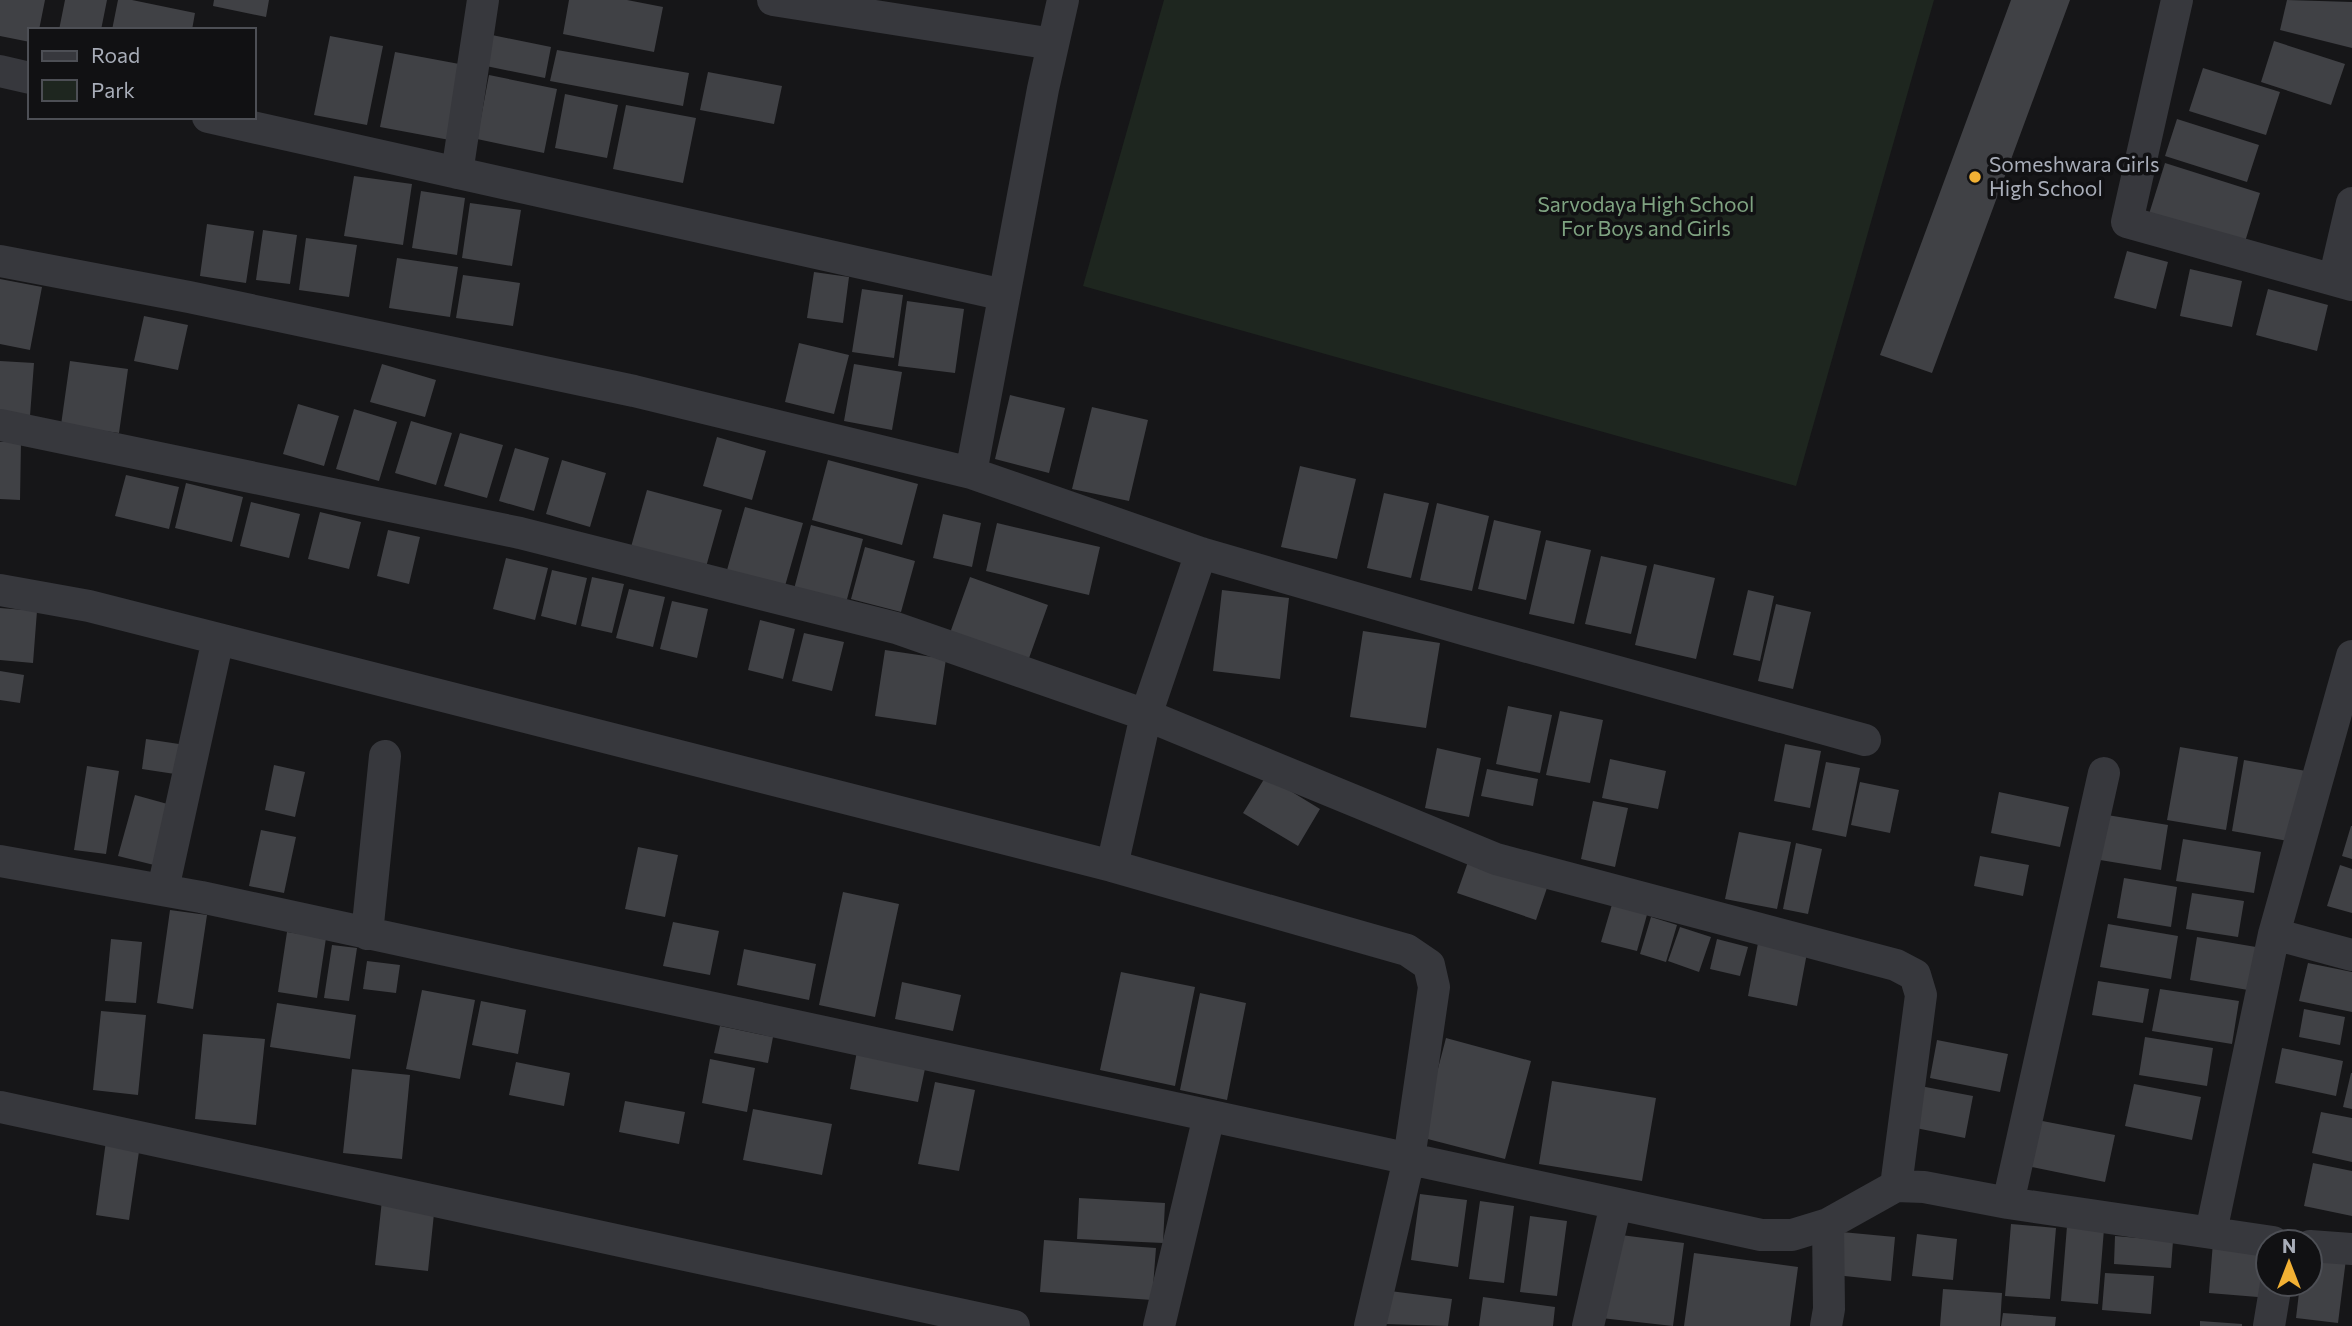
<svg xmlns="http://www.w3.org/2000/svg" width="2352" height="1326" viewBox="0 0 2352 1326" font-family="Commissioner,sans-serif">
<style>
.green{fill:#1e261f}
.building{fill:#404145}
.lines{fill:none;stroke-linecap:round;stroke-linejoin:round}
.street{stroke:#37383d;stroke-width:32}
.poi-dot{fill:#f2b134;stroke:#111113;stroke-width:2.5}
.labels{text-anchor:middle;stroke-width:7;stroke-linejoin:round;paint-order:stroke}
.poi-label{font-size:21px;fill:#a8adb8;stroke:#111113;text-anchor:start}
.park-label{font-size:21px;fill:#7fa381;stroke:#111113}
</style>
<rect width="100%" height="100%" fill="#161618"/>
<path class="green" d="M1164 0H1934L1796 486 1083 286Z"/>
<path class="building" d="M0 0H45L39 30H30V42L0 36Z
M65 0H107L101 30H59Z
M118 0H132L195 13 192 30H112Z
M214 0H269L266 17 213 6Z
M569 0H627L663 7 654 52 563 34Z
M2011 0H2070L1932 373 1880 355Z
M2287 0 2352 2V48L2280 30Z
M492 35 551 47 545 78 486 66Z
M330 36 383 46 367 125 314 115Z
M2274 41 2345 64 2331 105 2261 82Z
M557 50 689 73 683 106 550 81Z
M395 52 470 66 455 141 380 127Z
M2203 68 2280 92 2266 135 2189 111Z
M708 72 782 86 774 124 700 110Z
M489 75 557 89 544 153 477 139Z
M565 94 618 105 607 158 555 148Z
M626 105 696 118 683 183 613 169Z
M2177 119 2259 145 2247 182 2165 156Z
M2165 163 2260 193 2244 245 2149 214Z
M354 176 412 184 403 245 344 236Z
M421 191 465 198 457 255 412 248Z
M470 203 521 210 512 266 462 258Z
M207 224 254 231 246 283 200 276Z
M263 230 297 235 290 284 256 280Z
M306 238 357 245 349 297 299 290Z
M2127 251 2168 262 2156 309 2114 298Z
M397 258 458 267 450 317 389 308Z
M2190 269 2242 281 2232 327 2180 316Z
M814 272 849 277 843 323 807 318Z
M463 275 520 283 513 326 456 318Z
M0 279 42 287 30 350 0 344Z
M862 289 903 295 894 358 852 352Z
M2268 289 2328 305 2317 351 2256 335Z
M907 301 964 309 955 373 898 366Z
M144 316 188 325 178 370 134 361Z
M799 343 849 355 834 414 785 402Z
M0 361 34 363 30 416 0 414Z
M70 361 128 369 119 433 61 425Z
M382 364 436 380 425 417 370 402Z
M854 364 902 372 892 430 844 421Z
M1010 395 1065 408 1049 473 995 459Z
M298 404 339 416 324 466 283 454Z
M1092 407 1148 420 1129 501 1072 489Z
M354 409 397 422 379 481 336 469Z
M411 421 452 433 436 485 395 473Z
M460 433 503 445 487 498 444 486Z
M717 437 766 451 752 500 703 486Z
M0 442H21L20 500 0 499Z
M515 448 549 458 534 511 499 501Z
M562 460 606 473 590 527 546 514Z
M828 460 918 484 902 545 812 520Z
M1300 466 1356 479 1337 559 1281 547Z
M126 475 179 487 169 529 115 516Z
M186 483 243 497 232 542 175 528Z
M647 490 722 510 706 567 631 547Z
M1384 493 1429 503 1411 578 1367 568Z
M251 502 300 514 289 558 240 546Z
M1437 503 1489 516 1472 591 1420 580Z
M745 507 803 523 785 586 727 570Z
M320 512 361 522 349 569 308 559Z
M943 514 981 523 972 567 933 558Z
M1494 520 1541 531 1526 600 1478 589Z
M997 523 1100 547 1089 595 986 571Z
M811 525 863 539 846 603 794 589Z
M388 530 420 537 409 584 377 576Z
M1546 540 1591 550 1574 624 1529 614Z
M865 547 915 561 901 612 851 599Z
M1601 556 1647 566 1631 634 1585 624Z
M506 558 548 568 535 620 493 609Z
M1654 564 1715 578 1696 659 1635 645Z
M552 570 587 578 576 625 541 616Z
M592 577 624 584 612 633 581 626Z
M970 577 1048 605 1028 661 950 633Z
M629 589 665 597 653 647 616 638Z
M1222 590 1289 598 1280 679 1213 671Z
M1748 590 1774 596 1760 661 1733 655Z
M672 601 708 609 697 658 660 649Z
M1776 604 1811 612 1793 689 1758 681Z
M0 608 37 611 33 663 0 660Z
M760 620 795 629 783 679 748 670Z
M1363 631 1440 643 1426 728 1350 717Z
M804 633 844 642 832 691 792 681Z
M885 650 946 659 936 725 875 716Z
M0 671 24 675 20 703 0 700Z
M1508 706 1552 715 1540 773 1496 764Z
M1560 711 1603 720 1590 783 1546 775Z
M146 739 192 746 188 776 142 769Z
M1785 744 1821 751 1810 808 1774 801Z
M2180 747 2238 757 2226 830 2167 820Z
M1437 748 1481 758 1469 817 1425 808Z
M1610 759 1666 771 1658 809 1602 798Z
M2244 760 2312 772 2300 843 2232 831Z
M1826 762 1860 768 1846 837 1812 830Z
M274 765 305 772 295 817 265 810Z
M87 766 119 771 106 854 74 850Z
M1487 769 1538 779 1533 806 1481 796Z
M1266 776 1320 809 1298 846 1243 813Z
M1860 782 1899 790 1890 833 1851 825Z
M1999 792 2069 807 2060 847 1991 833Z
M135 795 182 808 166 868 118 856Z
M1593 801 1628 808 1615 867 1581 859Z
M2101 814 2168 825 2161 870 2094 859Z
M2351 826H2352V859L2342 856Z
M261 830 296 837 284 893 249 886Z
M1739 832 1791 842 1777 909 1725 899Z
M2183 839 2261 852 2254 893 2176 881Z
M1796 843 1822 849 1808 914 1783 909Z
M638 847 678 855 665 917 625 909Z
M1980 856 2029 865 2023 896 1974 886Z
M1469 859 1548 885 1536 920 1457 893Z
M2340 865 2352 869V913L2327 906Z
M2124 878 2177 887 2171 927 2117 918Z
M843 892 899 904 875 1017 819 1005Z
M2192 893 2244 901 2238 937 2186 929Z
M1613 901 1648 911 1637 951 1601 942Z
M170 910 207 915 193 1009 157 1003Z
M1651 917 1677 925 1666 962 1640 954Z
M673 922 719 931 710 975 663 966Z
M2108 924 2178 936 2171 979 2100 967Z
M1680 927 1711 937 1699 972 1668 961Z
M287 932 326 938 317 998 278 992Z
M2197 937 2256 947 2248 990 2190 980Z
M111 939 142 942 136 1003 105 1001Z
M1717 939 1748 947 1740 976 1710 969Z
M1758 943 1807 953 1797 1006 1748 996Z
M332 945 357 948 349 1001 324 998Z
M744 949 816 964 809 1000 737 985Z
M367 961 400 965 396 993 363 989Z
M2308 963 2352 972V1012L2299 1001Z
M1121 972 1195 987 1175 1086 1100 1070Z
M2098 981 2149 989 2143 1023 2092 1015Z
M902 982 961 995 953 1031 895 1019Z
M2160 989 2239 1001 2232 1044 2152 1031Z
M422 990 475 1000 460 1079 406 1069Z
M1200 993 1246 1003 1227 1100 1180 1090Z
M481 1001 526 1010 518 1054 472 1045Z
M277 1003 356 1015 350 1059 270 1047Z
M2304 1009 2345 1017 2340 1045 2299 1037Z
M101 1011 146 1015 138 1095 93 1090Z
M720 1026 773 1037 768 1063 714 1053Z
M203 1034 265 1039 256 1125 195 1119Z
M2145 1037 2213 1048 2207 1086 2139 1075Z
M1446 1038 1531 1061 1505 1159 1420 1137Z
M1937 1040 2008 1054 2000 1092 1930 1078Z
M2282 1048 2343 1061 2336 1096 2275 1083Z
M857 1051 926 1064 918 1102 850 1089Z
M710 1059 755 1068 747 1112 702 1103Z
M516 1062 570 1073 564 1106 509 1095Z
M352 1069 410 1075 402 1159 343 1153Z
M2351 1073H2352V1109L2343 1107Z
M1552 1081 1656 1098 1642 1181 1539 1164Z
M935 1082 975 1090 959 1171 918 1164Z
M2134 1084 2201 1097 2192 1140 2125 1126Z
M1915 1085 1973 1096 1965 1138 1906 1126Z
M625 1101 685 1112 679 1144 619 1132Z
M753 1109 832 1124 822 1175 743 1160Z
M2321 1112 2352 1118V1162L2312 1153Z
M2027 1118 2115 1135 2105 1182 2017 1164Z
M108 1126 142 1131 129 1220 96 1215Z
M2313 1163 2352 1171V1216L2304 1206Z
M1420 1194 1467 1200 1458 1267 1411 1260Z
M1079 1198 1165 1203 1163 1243 1077 1239Z
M382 1200 435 1204 428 1271 375 1265Z
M1480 1201 1514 1206 1504 1283 1469 1279Z
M1530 1216 1567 1221 1557 1296 1520 1292Z
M2011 1224 2056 1228 2050 1299 2005 1296Z
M2067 1226 2104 1229 2098 1304 2061 1301Z
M1831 1231 1895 1237 1891 1281 1826 1274Z
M1613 1234 1684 1243 1673 1326 1601 1318Z
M1917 1234 1957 1239 1953 1280 1912 1276Z
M2115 1236 2173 1241 2171 1268 2114 1264Z
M1044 1240 1156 1248 1152 1300 1040 1292Z
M2213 1242 2268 1247 2270 1298 2209 1293Z
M1694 1253 1798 1267 1790 1326H1684Z
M2310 1254 2346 1259 2338 1323 2296 1318 2300 1284H2310Z
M2105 1273 2154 1276 2151 1314 2102 1310Z
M1943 1289 2002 1293 2000 1326H1940Z
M1390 1291 1452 1299 1448 1326 1385 1324Z
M1483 1297 1555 1307 1553 1326H1479Z
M2003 1313 2056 1317 2055 1326H2001Z
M2200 1321 2242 1324V1326H2200Z"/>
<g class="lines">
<path class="street" d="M773 0 1053 44
M2177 0 2127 222 2352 285
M0 71 30 78
M208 117 1004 295
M457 173 483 0
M0 261 189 297 634 391 971 473 1201 553 1466 630 1865 740
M2334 280 2352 203
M0 425 520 533 896 628 1146 715 1201 553
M971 473 1043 89 1063 0
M0 590 89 606 1112 866 1146 715 1496 859 1896 965 1915 975 1921 995 1896 1186
M0 861 201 897 1761 1235H1792L1828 1224 1896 1186 1924 1187 2008 1203 2273 1242
M1112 866 1407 950 1429 965 1434 987 1409 1159 1370 1326
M163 889 218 639
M367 934 385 756
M2274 934 2352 955
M0 1107 1014 1326
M2008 1203 2104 773
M2211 1232 2274 934 2352 656
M2310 1246 2352 1249
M1159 1326 1209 1116
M1588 1326 1616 1204
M1826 1326 1829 1309 1828 1224
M2269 1326 2276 1284"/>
</g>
<circle class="poi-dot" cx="1975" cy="177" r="7"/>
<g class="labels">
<g class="poi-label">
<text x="1989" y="172">Someshwara Girls<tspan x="1989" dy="24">High School</tspan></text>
</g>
<g class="park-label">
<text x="1646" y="212">Sarvodaya High School<tspan x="1646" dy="24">For Boys and Girls</tspan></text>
</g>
</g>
<rect x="28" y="28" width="228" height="91" fill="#111113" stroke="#4d4f55" stroke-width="2"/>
<rect x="42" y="51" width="35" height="10" fill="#37383d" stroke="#4d4f55" stroke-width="2"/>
<text x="91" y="63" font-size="21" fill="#a8adb8">Road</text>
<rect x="42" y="80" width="35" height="21" fill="#1e261f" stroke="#4d4f55" stroke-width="2"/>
<text x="91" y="98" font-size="21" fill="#a8adb8">Park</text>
<g transform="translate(2289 1263)"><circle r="33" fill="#111113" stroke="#4d4f55" stroke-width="2"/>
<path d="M0-5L12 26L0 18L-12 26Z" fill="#f2b134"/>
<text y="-10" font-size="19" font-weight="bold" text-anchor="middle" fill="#a8adb8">N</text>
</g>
</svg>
